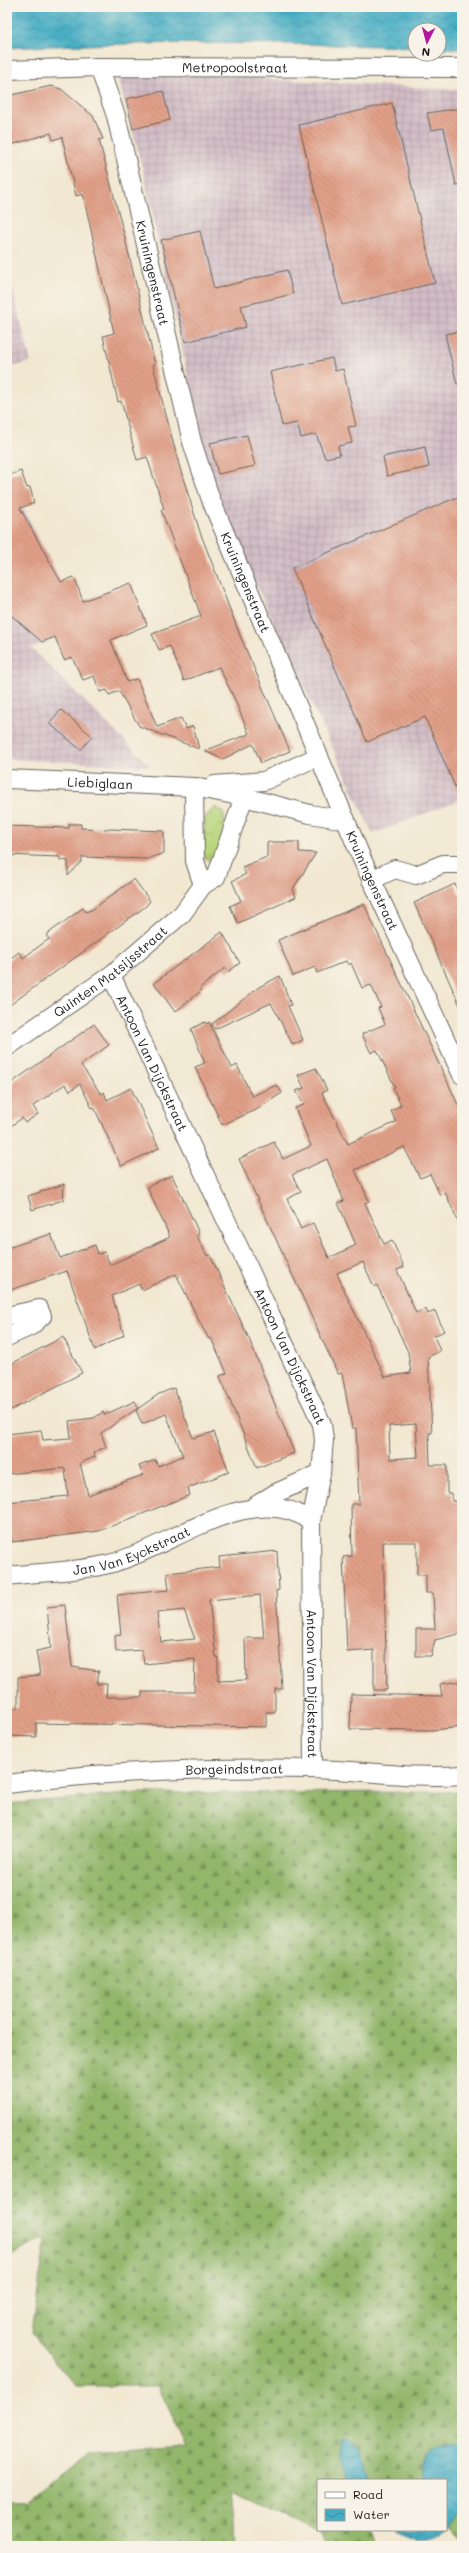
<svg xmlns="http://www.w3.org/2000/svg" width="469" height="2553" viewBox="0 0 469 2553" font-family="Mali,sans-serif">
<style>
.industrial{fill:url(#industrial-grid)}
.grass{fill:url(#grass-tufts);stroke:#6a784c}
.forest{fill:url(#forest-firs);stroke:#576944}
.water{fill:url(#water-waves);stroke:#306470}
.building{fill:url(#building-back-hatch);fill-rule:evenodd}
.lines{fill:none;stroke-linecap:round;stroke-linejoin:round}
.minor-casing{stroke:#67635c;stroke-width:20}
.minor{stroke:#fff;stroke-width:18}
.labels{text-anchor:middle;stroke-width:3;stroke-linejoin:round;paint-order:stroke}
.street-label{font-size:13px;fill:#1c1c1c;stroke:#f7f3e8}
</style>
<defs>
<pattern id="industrial-grid" width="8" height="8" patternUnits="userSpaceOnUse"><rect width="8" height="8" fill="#d2bdc6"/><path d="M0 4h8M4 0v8" fill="none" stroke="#b4a2aa"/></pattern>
<pattern id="grass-tufts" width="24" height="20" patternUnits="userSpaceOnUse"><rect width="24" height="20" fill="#b8d57b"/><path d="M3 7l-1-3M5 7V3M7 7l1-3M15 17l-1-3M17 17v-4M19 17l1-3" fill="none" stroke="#9eb66a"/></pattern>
<pattern id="forest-firs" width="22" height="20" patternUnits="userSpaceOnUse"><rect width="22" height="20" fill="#92b66b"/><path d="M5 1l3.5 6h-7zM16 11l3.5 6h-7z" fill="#769357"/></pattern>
<pattern id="water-waves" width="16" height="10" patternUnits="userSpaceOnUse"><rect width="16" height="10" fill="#44adc4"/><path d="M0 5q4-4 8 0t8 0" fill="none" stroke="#388c9e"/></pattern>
<pattern id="building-back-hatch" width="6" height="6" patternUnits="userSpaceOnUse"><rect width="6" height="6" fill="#e19f87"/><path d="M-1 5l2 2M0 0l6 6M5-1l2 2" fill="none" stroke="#c08874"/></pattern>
</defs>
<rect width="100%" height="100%" fill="#f7f3e8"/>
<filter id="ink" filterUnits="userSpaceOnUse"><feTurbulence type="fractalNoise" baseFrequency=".025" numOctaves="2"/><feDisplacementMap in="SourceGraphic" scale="8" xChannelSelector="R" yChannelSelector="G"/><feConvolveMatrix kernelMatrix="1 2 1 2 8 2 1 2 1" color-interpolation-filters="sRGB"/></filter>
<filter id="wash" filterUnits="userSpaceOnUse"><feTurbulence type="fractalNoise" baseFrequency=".012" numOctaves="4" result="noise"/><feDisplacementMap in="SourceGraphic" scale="16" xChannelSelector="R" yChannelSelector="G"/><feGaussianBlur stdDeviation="0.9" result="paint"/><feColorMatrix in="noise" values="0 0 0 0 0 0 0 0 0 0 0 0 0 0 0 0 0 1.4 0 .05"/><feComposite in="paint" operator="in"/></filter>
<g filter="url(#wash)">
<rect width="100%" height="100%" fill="#f2e8d2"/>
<path class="industrial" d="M116 70 462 90V799L373 834 214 495 143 170Z
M7 269 31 362 7 368Z
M7 477 84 626 31 648 150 766 7 759Z"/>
<path class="grass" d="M215 807 223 812 225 825 217 859 213 857 208 860 204 857 201 845 204 843 205 817Z"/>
<path class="forest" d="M462 1792V2541L446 2525V2480H318V2530H369L375 2546H325L321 2536 232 2492 237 2546H7V2500L28 2501 87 2454 187 2448 158 2386H75L32 2332 46 2237 7 2258V1804L138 1793Z"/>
<path class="water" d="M7 7H462V49L439 48V30H415V47C279 43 143 41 7 48Z
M345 2440 357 2447 371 2480H346L338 2457 340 2442Z
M462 2444V2514C456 2519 452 2525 447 2530 429 2545 412 2542 393 2530H446V2480H424C426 2448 431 2445 462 2444Z"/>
<g id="blocks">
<path class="building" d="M51 86 61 89 93 116 103 139 99 140 124 234 155 364 153 365 179 465 200 532 241 638 290 751 261 763 253 744 223 759 204 751 249 734 235 700 219 667 184 681 170 646 159 650 152 634 201 616 161 510 164 509 147 457 137 460 121 401 118 402 103 336 114 333 83 194 76 196 62 137 53 140 51 133 7 146V96Z
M163 91 170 120 133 129 126 99Z
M392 103 435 283 342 305 299 125Z
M462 108V184L456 185 444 128 431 130 427 113Z
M200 231 214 289 287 270 293 294 241 306 246 327 185 342 161 240Z
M462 331V383L457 384 445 334Z
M332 358 335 371 343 369 356 426 348 427 352 443 338 446 340 455 325 458 316 434 301 438 297 423 282 426 270 372Z
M247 435 255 466 218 474 210 443Z
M425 447 429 467 387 476 383 457Z
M21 471 27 488 30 487 34 503 20 508 61 582 74 577 83 601 131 583 147 625 111 640 127 682 136 679 138 681 157 727 181 718 186 729 193 726 199 749 139 726 119 691 109 695 107 690 100 692 94 676 83 680 72 657 64 660 55 637 42 642 12 616 7 617V476Z
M462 495V803L425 717 367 742 292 568Z
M61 710 92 736 81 750 49 723Z
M69 824H81V828L164 831V853L147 859 82 857V861L68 876V861L60 860V857L7 855V826L69 828Z
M267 842H299V852L316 853 293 889 296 897 238 923 230 906 241 901 232 881 246 874 242 867 267 857Z
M134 879 150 901 145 907 7 1007V961L19 952 23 958 49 939 46 935 83 908 86 912 93 909Z
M455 884 462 900V1010L414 903Z
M364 904 462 1113V1230L445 1192 440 1195 430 1174 420 1178 404 1147 355 1170 369 1201 365 1203 384 1244 392 1240 404 1267 397 1270 416 1313 426 1309 428 1314 435 1311 444 1331 434 1336 440 1351 428 1357 432 1433H429L430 1465H447V1493H452V1501L462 1502V1633L435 1640 431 1656H416V1629H435L433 1593H426V1575H417V1542H383L387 1690H374V1650L347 1652 343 1557 352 1556 351 1504H359L356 1428H352L342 1373 338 1374 239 1159 274 1142 283 1159 311 1146 295 1108 304 1105 296 1091 304 1088 298 1075 316 1068 327 1090 322 1093 348 1144 396 1122 391 1111 401 1105 393 1088 395 1087 377 1050 371 1053 362 1034 385 1024 378 1008 381 1007 371 985 362 988 351 963 348 965 346 961 317 973 315 967 293 976 278 940ZM327 1159 344 1201 338 1203 356 1245 329 1258 313 1223 301 1229 287 1199 301 1192 292 1175ZM363 1262 374 1287 377 1285 408 1352 411 1373 385 1377 345 1292 337 1273ZM416 1424 418 1457 390 1459 389 1426Z
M222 932 240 963 228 972 225 968 200 988 202 990 175 1012 154 983Z
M280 976 291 1005 288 1006 303 1040 293 1045 271 1003 215 1029 212 1024 259 987Z
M205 1022 207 1024 209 1022 232 1068 237 1065 252 1096 277 1085 282 1093 256 1110 222 1125 195 1067 205 1063 191 1029Z
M94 1024 109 1045 81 1065 101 1094 104 1092 107 1100 131 1088 159 1148 121 1166 94 1107 92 1108 80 1084 70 1091 65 1084 33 1106 38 1114 25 1123 22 1118 7 1129V1086Z
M172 1175 199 1233 197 1236 207 1256 210 1255 250 1341 294 1453 257 1468 220 1376 227 1373 211 1338 209 1339 200 1323 176 1274 142 1290 139 1284 112 1296 124 1335 95 1350 67 1271 7 1291V1248L51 1234 60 1258 95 1245 98 1254 105 1252 110 1265 170 1237 147 1187Z
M64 1184 63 1200 32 1210 28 1196Z
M63 1337 82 1373 7 1412V1366Z
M174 1388 193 1438 214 1432 229 1472 188 1488 190 1495 99 1531 12 1542 8 1502 68 1496 65 1468 7 1474V1434L41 1430 43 1440 71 1438 69 1421 94 1418 103 1412 104 1415 135 1401 138 1408 101 1433 106 1447 94 1452 95 1457 80 1463 88 1495 143 1475 139 1466 155 1460 158 1466 183 1456 166 1414 142 1424 136 1410 159 1394Z
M277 1551 279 1590 276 1591 282 1689H275V1712H266V1727L36 1723V1737L7 1736V1708H18V1677L40 1675 36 1651 51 1648 47 1607 65 1605 72 1667 99 1671 97 1684H107L106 1697H142V1692H194L195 1659 144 1664 142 1650 116 1652 115 1636 121 1635 117 1595 169 1590 167 1573 220 1567 219 1557ZM260 1595 264 1638H245L246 1680 218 1681V1657H216L209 1600ZM184 1610 195 1639 161 1642 157 1613Z
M462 1681V1727L432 1730 350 1729 351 1694 442 1696 440 1684Z"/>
</g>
</g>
<g filter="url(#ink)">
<use href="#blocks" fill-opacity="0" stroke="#67635c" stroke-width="1"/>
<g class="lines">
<g class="minor-casing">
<g id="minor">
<path id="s1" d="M99 67 116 116 192 442 211 500 362 859 462 1075"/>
<path id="s2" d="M7 70 99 67 462 68"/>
<path id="s3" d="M7 779 194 787 244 797 310 814 346 820"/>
<path d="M214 785 264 781 319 756"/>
<path d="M194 787 195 861 203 885"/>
<path d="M371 880 395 869 416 875 443 864H462"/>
<path id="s4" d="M111 975 322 1424 324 1440 321 1473 311 1521 313 1769"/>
<path id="s5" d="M7 1047 111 975 182 914 203 885 216 877 244 797"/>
<path d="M7 1316 39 1309 42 1316 31 1326 7 1337"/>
<path d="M252 1508 274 1494 321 1473"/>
<path id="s6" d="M7 1576C41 1572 76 1572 109 1564 169 1549 252 1478 311 1521"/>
<path id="s7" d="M7 1784C109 1771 211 1767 313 1769 362 1770 413 1779 462 1775"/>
</g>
</g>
<use href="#minor" class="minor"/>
</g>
</g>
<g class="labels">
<g class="street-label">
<text dy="5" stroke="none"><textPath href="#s2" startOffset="228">Metropoolstraat</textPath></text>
<text dy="5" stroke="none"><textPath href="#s1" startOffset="213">Kruiningenstraat</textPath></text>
<text dy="5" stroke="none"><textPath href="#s1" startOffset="537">Kruiningenstraat</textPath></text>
<text dy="5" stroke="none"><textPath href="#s3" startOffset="93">Liebiglaan</textPath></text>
<text dy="5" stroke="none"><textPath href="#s1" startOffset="861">Kruiningenstraat</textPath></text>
<text dy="5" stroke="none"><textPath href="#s5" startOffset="128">Quinten Matsijsstraat</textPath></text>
<text dy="5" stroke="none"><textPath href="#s4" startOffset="97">Antoon Van Dijckstraat</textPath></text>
<text dy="5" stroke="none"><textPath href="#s4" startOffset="421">Antoon Van Dijckstraat</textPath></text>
<text dy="5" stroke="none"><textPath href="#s6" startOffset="128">Jan Van Eyckstraat</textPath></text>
<text dy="5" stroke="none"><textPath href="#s4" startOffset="757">Antoon Van Dijckstraat</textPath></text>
<text dy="5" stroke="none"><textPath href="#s7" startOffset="228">Borgeindstraat</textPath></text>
</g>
</g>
<rect width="469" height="2553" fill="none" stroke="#f7f3e8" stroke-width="24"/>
<rect x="317" y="2479" width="130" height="52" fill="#f7f3e8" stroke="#9f9d96"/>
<rect x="325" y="2492" width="20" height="6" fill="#ffffff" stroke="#9f9d96"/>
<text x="353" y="2499" font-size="12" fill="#1c1c1c">Road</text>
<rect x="325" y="2509" width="20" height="12" fill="url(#water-waves)" stroke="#9f9d96"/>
<text x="353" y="2519" font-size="12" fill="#1c1c1c">Water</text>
<g transform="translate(427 42) rotate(186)"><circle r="19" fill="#f7f3e8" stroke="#9f9d96"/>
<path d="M0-3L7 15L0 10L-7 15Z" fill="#b5179e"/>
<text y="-6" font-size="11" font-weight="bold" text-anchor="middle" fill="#1c1c1c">N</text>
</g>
</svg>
